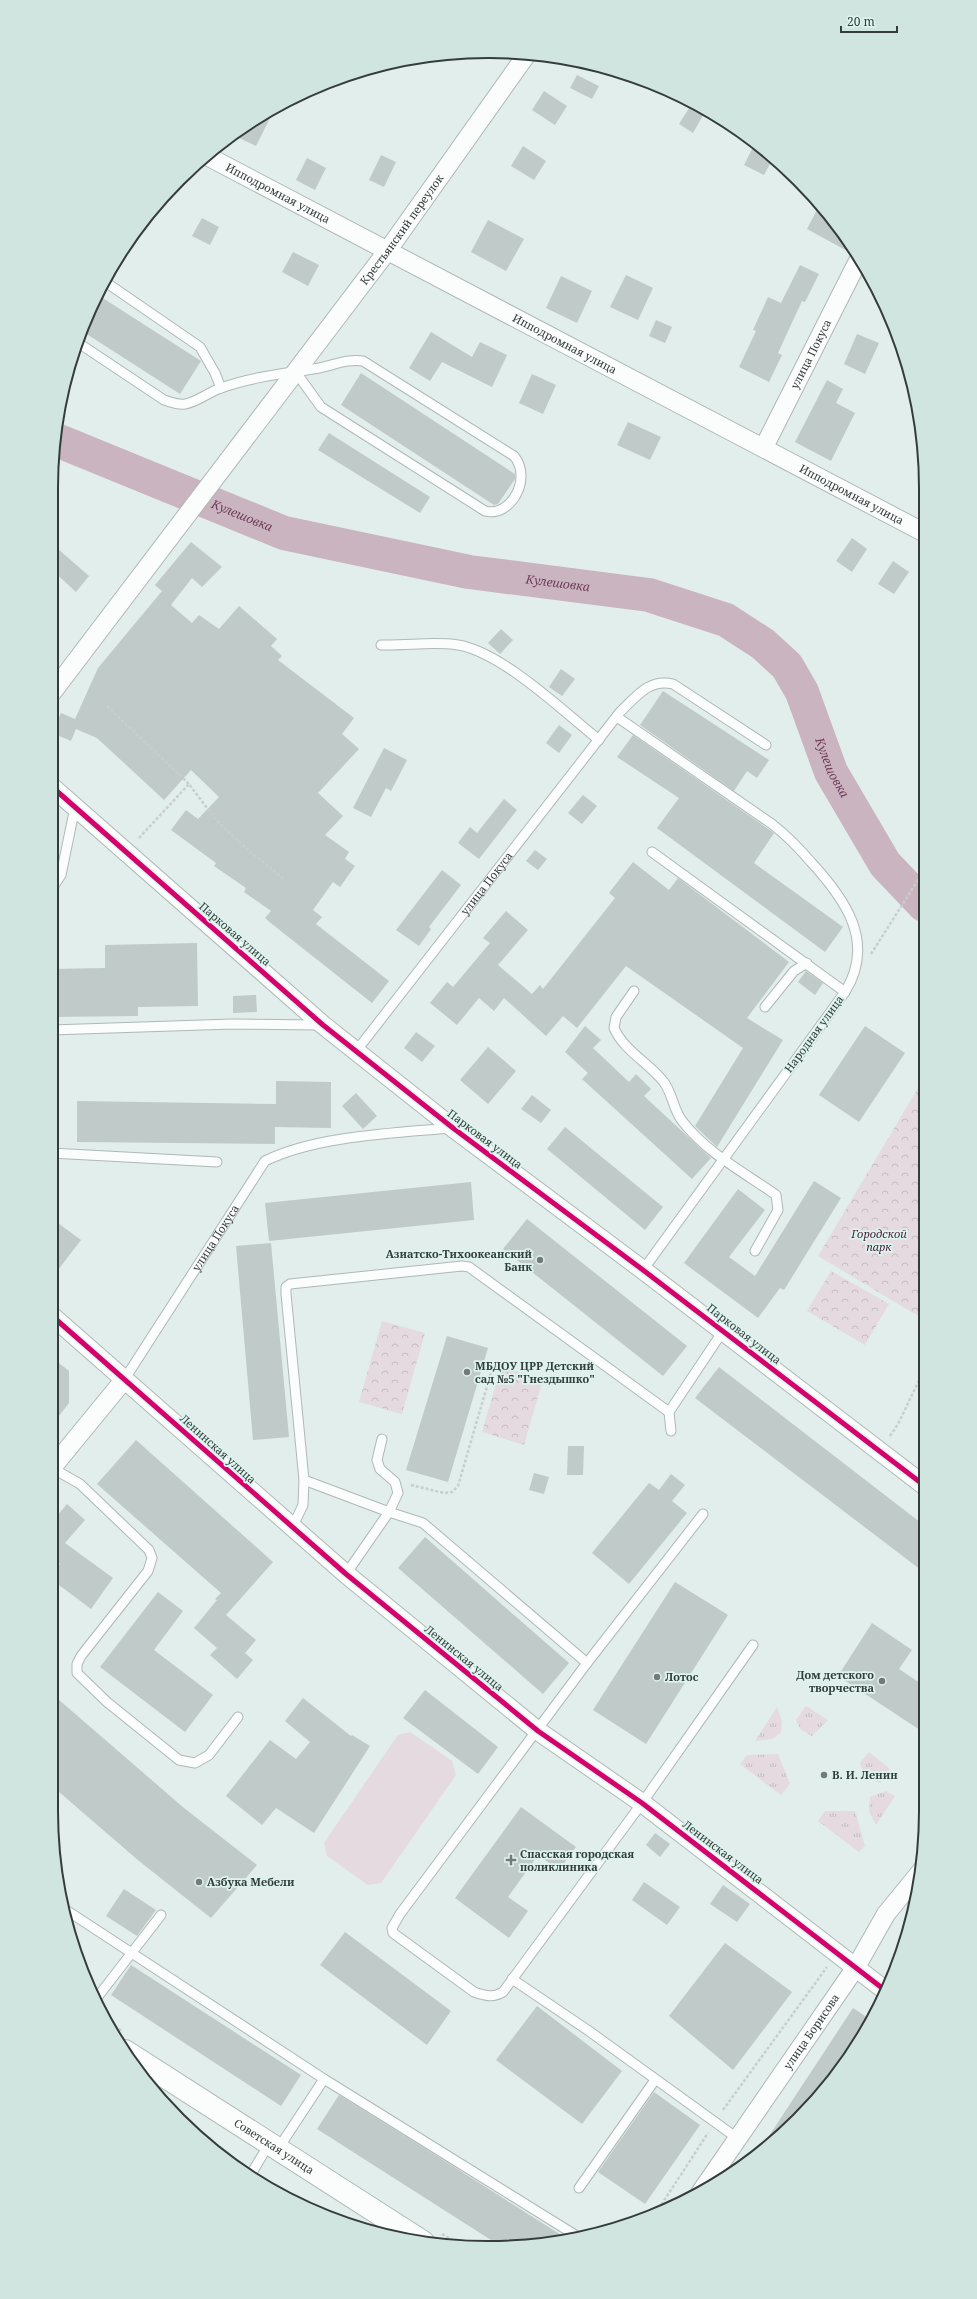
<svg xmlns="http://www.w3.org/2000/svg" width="977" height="2299" viewBox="0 0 977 2299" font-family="'Noto Serif',serif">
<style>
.grass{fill:url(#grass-tufts)}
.park{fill:url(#park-crowns)}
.pitch{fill:#e4dae0}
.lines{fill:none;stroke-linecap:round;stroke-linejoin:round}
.river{stroke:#cab4c0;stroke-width:34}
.building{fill:#c0cac8}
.lane-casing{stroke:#afb8b6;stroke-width:11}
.street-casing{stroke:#afb8b6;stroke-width:20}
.primary-casing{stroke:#afb8b6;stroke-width:24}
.path{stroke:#c8cecc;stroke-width:2.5;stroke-dasharray:3 2;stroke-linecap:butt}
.lane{stroke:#fbfcfc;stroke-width:9}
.street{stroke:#fbfcfc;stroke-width:18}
.primary{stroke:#fbfcfc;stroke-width:22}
.cycleway-casing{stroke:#ddf3ee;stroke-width:8}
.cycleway{stroke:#d6006c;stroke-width:5}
.poi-dot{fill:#727b79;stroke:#ddf3ee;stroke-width:1.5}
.labels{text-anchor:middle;stroke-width:3.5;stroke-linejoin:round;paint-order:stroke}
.street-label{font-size:11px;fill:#353d3c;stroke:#ddf3ee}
.park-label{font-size:11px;font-style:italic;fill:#481936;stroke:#ddf3ee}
.poi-label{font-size:11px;font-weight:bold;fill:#353d3c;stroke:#ddf3ee;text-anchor:start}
.water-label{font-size:12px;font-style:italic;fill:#6f3c59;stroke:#ddf3ee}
.rim{fill:none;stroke:#353d3c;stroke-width:2}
</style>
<defs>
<pattern id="grass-tufts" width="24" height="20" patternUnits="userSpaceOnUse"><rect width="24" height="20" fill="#e4dae0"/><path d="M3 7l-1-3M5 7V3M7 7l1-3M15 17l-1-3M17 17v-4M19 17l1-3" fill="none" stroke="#c4bcc1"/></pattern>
<pattern id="park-crowns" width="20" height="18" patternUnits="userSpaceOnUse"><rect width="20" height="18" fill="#e4dae0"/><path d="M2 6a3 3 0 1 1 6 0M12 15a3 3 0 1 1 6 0" fill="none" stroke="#c4bcc1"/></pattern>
</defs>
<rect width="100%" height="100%" fill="#e2eeeb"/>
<path class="grass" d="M806 1706 828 1720 812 1736 801 1730 796 1720Z
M777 1707 782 1721 781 1733 772 1739 755 1741Z
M869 1752 890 1769 880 1783 864 1777 860 1763Z
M778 1754 790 1784 781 1795 740 1764 747 1755Z
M886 1791 895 1796 876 1825 869 1811 870 1797Z
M825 1811H855L865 1846 859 1852 818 1821Z"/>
<path class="park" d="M924 1078 925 1320 818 1256Z
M831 1271 889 1304 865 1345 807 1311Z
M382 1321 425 1333 402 1414 359 1402Z
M501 1367 543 1379 524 1445 482 1432Z"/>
<path class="pitch" d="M410 1732 452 1761 456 1775 381 1883 368 1885 327 1856 324 1843 398 1735Z"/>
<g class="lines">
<path class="river" id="s1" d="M54 439 284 533 469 572 649 595 726 620 763 644 787 666 802 692 831 772 885 864 924 905"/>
</g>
<path class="building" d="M577 75 599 86 592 99 570 88Z
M544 91 567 106 555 125 532 110Z
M691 105 705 112 693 133 679 124Z
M275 108 256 146 233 135Z
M754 145 772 160 764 175 744 165Z
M523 146 546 161 534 180 511 166Z
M381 155 396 162 384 187 369 180Z
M307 158 326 168 315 190 296 180Z
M820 204 852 252 851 253 807 229Z
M202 218 219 227 210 245 192 236Z
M488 220 524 239 506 271 471 252Z
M293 252 319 265 308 286 282 272Z
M800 265 819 274 805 302 802 301 778 353 782 355 769 382 739 367 756 331 753 330 768 297 781 303Z
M626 275 653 288 638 320 610 307Z
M561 276 592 291 577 323 546 308Z
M98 295 201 361 180 394 82 331Z
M656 320 672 327 665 343 649 336Z
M431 332 472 357 480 342 507 355 492 387 442 362 430 381 409 368Z
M857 334 879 343 865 374 844 364Z
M361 373 515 474V479L498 504 494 505 341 405Z
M532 374 556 385 543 414 519 403Z
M827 380 843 389 836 403 855 413 831 461 795 442Z
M628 422 661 437 650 460 617 445Z
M329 433 430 497 420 513 318 450Z
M852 538 867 549 852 572 836 561Z
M191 542 222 567 202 587 192 578 171 605 192 623 199 615 219 629 239 606 277 639 271 646 282 656 278 660 354 718 342 734 359 749 318 793 343 816 325 835 349 852 345 859 355 866 340 887 333 882 313 910 322 917 316 924 389 981 372 1003 272 924 265 918 271 911 244 892 246 888 214 866 216 863 171 830 186 810 198 819 219 797 191 770 164 800 97 738 76 729 71 741 52 733 61 713 75 719 98 668 162 591 155 585Z
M58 549 89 576 76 592 51 569V558Z
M893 561 909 572 894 594 878 584Z
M501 629 513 640 500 654 488 643Z
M561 669 575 679 562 696 549 687Z
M663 691 769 760 757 778 747 771 734 791 640 725Z
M559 725 572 735 559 753 546 743Z
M633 735 774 833 754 863 843 927 825 952 657 828 679 798 617 757Z
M384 748 407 760 391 791 386 788 371 817 353 808Z
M583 795 597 806 582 824 568 813Z
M504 799 517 810 479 859 458 843 470 827 477 833Z
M535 850 547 859 538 870 526 861Z
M633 862 669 890 678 878 789 962 747 1018 783 1040 717 1147 695 1126 743 1048 626 966 577 1028 563 1016 546 1036 504 998 494 1011 479 998 457 1025 430 1003 447 982 453 987 490 943 483 938 506 911 528 930 498 965 532 994 540 985 543 989 615 898 609 893Z
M442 870 461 885 429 927 431 929 419 946 396 930Z
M197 943 198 1006 138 1007V1016L51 1017V969L105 968V945Z
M806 971 823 983 815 995 798 982Z
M256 995 257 1012 233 1013V996Z
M585 1026 601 1040 593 1048 629 1082 636 1074 651 1089 644 1096 711 1158 692 1179 582 1079 588 1073 565 1052Z
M865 1026 905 1053 859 1122 819 1095Z
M416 1032 435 1046 422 1062 404 1048Z
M488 1047 516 1071 488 1104 460 1080Z
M276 1081 331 1082V1128L275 1127V1144L77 1142V1101L276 1104Z
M356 1093 377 1116 363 1129 342 1106Z
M532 1095 551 1110 541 1123 521 1109Z
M565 1127 663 1207 645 1230 547 1149Z
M814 1181 841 1198 784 1290 780 1288 758 1318 684 1263 738 1189 765 1210 729 1257 755 1276Z
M471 1182 474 1220 269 1241 265 1203Z
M51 1218 81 1240 51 1279Z
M527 1219 687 1346 663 1376 503 1249Z
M271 1243 289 1437 253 1440 236 1246Z
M447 1336 488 1348 448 1482 406 1470Z
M51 1357 69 1371V1403L51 1426Z
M719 1367 925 1526V1573L695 1398Z
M136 1440 273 1562 226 1615 256 1640 245 1653 253 1660 237 1679 210 1655 217 1648 194 1628 217 1600 215 1599 221 1593 97 1484Z
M568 1446H584L583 1475H567Z
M534 1473 549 1477 544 1494 529 1490Z
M671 1474 685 1485 672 1501 687 1513 629 1584 592 1553 649 1483 659 1490Z
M67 1504 85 1520 65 1543 113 1578 91 1609 51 1579V1576L60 1564 52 1557 51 1559V1523Z
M425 1537 569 1663 543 1694 398 1568Z
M675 1582 728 1615 646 1744 593 1710Z
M158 1592 183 1611 154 1650 213 1695 185 1732 100 1667Z
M872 1623 912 1650 899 1669 926 1687V1734L838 1676Z
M425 1690 498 1747 478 1774 403 1718Z
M51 1693 184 1808 257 1865 211 1918 139 1861 51 1785Z
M303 1698 351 1736 352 1735 370 1746 314 1833 276 1808 262 1825 226 1796 270 1740 296 1759 310 1742 285 1721Z
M521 1807 576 1847 559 1870 538 1855 508 1897 528 1911 509 1938 455 1898Z
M655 1833 670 1844 660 1857 646 1845Z
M644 1882 680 1907 667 1925 632 1900Z
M723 1885 750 1904 737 1922 710 1904Z
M124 1889 156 1910 137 1936 106 1916Z
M345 1932 451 2011 427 2045 320 1965Z
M725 1943 792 1992 733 2070 669 2016Z
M131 1965 301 2075 281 2106 111 1995Z
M537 2006 622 2071 582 2124 496 2060Z
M853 2008 871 2020 835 2077 775 2140 769 2136Z
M654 2092 700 2125 645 2204 598 2172Z
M339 2095 426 2149 569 2240 502 2247 317 2129Z"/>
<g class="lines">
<g class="lane-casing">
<g id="lane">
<path d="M104 281 200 347 215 373 221 388"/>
<path d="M77 342 164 400C171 402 177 405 185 404 197 402 209 392 221 388 251 377 282 374 313 369 330 367 346 358 363 361L514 456C533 479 510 518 485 511L321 407 295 371"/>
<path d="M381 645C407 646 432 641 458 645 502 652 564 712 599 740"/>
<path d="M617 717 772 824C786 835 799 848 811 862 845 899 876 942 845 992"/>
<path d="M51 890 61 875 75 807"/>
<path d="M634 991 616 1017 614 1028C624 1051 648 1062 663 1081 673 1093 673 1111 683 1122 707 1153 745 1173 776 1195L778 1210 755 1251"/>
<path d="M765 1007 794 971 807 963"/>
<path d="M51 1030 232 1024 320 1025"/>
<path id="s2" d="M357 1050 620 712C636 697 649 678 673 684L766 745"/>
<path d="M51 1153 217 1162"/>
<path d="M643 1270 845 992 652 852"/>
<path id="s3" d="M124 1380 265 1161C315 1136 395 1133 451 1128"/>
<path d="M671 1431 669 1412 723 1331"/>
<path d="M52 1468 80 1484 149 1550 152 1558 148 1571 81 1656 77 1664V1673L107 1702 179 1760 195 1763 209 1755 238 1717"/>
<path d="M304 1480 389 1512 423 1523 587 1663"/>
<path d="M703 1514 587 1663 400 1914 392 1928 393 1933 474 1992C486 1996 493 1998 503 1992L642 1803 753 1645"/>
<path d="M292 1528 303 1505 304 1480 286 1294V1287L290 1284 462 1266 469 1267 669 1412"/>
<path d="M346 1574 389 1512 398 1493 395 1482 380 1469 377 1460 382 1439"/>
<path d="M63 1908 324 2079 580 2238"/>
<path d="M512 1979 589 2031 737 2138"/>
<path d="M96 1999 161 1915"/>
<path d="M278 2149 324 2079"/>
<path d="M250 2176 269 2144"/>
<path d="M579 2188 655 2080"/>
</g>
</g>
<g class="street-casing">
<g id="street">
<path id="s4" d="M207 156 923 532"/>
<path id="s5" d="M764 447 858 261"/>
<path id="s6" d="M51 694 388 250 527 54"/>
<path d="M51 786 323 1025 453 1128 643 1270 925 1486"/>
<path d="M51 1315 346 1574 538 1731 642 1803 886 1991"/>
<path d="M51 1469 124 1380"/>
<path id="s7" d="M700 2193 856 1967 886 1914 922 1870"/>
</g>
</g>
<g class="primary-casing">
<g id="primary">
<path id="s8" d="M125 2051 423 2242"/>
</g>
</g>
<path class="path" d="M107 706 189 784
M139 838 189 784 216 820 248 850 284 879
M871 954 923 872
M890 1436 898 1424 925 1368
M411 1485 444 1493 452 1492 458 1486 492 1369
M106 2021 122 2031
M723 2110 827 1967
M656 2213 708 2133
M442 2234 462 2246"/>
<use href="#lane" class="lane"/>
<use href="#street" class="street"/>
<use href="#primary" class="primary"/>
<g class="cycleway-casing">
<path id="cycleway" d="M51 786 323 1025 453 1128 643 1270 925 1486
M51 1315 346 1574 538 1731 642 1803 886 1991"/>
</g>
<use href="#cycleway" class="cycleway"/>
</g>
<g class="poi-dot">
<circle cx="540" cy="1260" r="4"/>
<circle cx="467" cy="1372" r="4"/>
<circle cx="657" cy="1677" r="4"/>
<circle cx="882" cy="1681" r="4"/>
<circle cx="824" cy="1775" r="4"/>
<path d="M509 1854h4v4h4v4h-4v4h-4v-4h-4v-4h4z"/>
<circle cx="199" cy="1882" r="4"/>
</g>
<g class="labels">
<g class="street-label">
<text dy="4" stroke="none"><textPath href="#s4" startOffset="80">Ипподромная улица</textPath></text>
<text dy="4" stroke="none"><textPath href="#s6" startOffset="582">Крестьянский переулок</textPath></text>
<text dy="4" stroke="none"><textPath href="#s4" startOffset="404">Ипподромная улица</textPath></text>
<text dy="4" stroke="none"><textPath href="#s5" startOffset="104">улица Покуса</textPath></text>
<text dy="4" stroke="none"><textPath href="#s4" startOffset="728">Ипподромная улица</textPath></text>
<text dy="4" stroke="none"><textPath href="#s2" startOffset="211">улица Покуса</textPath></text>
<text transform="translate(235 934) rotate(41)" y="4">Парковая улица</text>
<text transform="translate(814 1034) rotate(-54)" y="4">Народная улица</text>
<text transform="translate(485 1139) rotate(37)" y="4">Парковая улица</text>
<text dy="4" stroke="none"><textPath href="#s3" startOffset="169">улица Покуса</textPath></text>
<text transform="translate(744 1334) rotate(38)" y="4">Парковая улица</text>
<text transform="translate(218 1449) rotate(42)" y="4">Ленинская улица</text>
<text transform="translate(464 1658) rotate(39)" y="4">Ленинская улица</text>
<text transform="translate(723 1852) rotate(37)" y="4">Ленинская улица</text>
<text dy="4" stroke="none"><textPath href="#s7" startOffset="196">улица Борисова</textPath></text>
<text dy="4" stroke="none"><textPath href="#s8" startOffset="177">Советская улица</textPath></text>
</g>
<g class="park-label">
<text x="879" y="1238">Городской<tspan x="879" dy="13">парк</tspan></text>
</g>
<g class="poi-label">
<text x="532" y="1258" text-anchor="end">Азиатско-Тихоокеанский<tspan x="532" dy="13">Банк</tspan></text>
<text x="475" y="1370">МБДОУ ЦРР Детский<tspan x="475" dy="13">сад №5 "Гнездышко"</tspan></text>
<text x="874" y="1679" text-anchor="end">Дом детского<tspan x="874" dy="13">творчества</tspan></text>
<text x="665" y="1681">Лотос</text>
<text x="832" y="1779">В. И. Ленин</text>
<text x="520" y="1858">Спасская городская<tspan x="520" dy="13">поликлиника</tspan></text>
<text x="207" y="1886">Азбука Мебели</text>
</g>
<g class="water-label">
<text dy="4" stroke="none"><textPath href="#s1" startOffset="203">Кулешовка</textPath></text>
<text dy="4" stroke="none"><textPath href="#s1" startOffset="527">Кулешовка</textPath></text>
<text dy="4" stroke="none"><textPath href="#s1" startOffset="888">Кулешовка</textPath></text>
</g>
</g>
<path d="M0 0H977V2299H0ZM488 58H489A430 430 0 0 1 919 488V1811A430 430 0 0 1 489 2241H488A430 430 0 0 1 58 1811V488A430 430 0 0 1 488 58Z" fill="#d0e4e0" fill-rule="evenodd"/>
<path class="rim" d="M488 58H489A430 430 0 0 1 919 488V1811A430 430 0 0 1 489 2241H488A430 430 0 0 1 58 1811V488A430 430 0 0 1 488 58Z"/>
<path d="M841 26v6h56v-6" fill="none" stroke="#353d3c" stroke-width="2"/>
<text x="847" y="26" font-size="12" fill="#353d3c" stroke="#ddf3ee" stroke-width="3" paint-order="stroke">20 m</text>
</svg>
